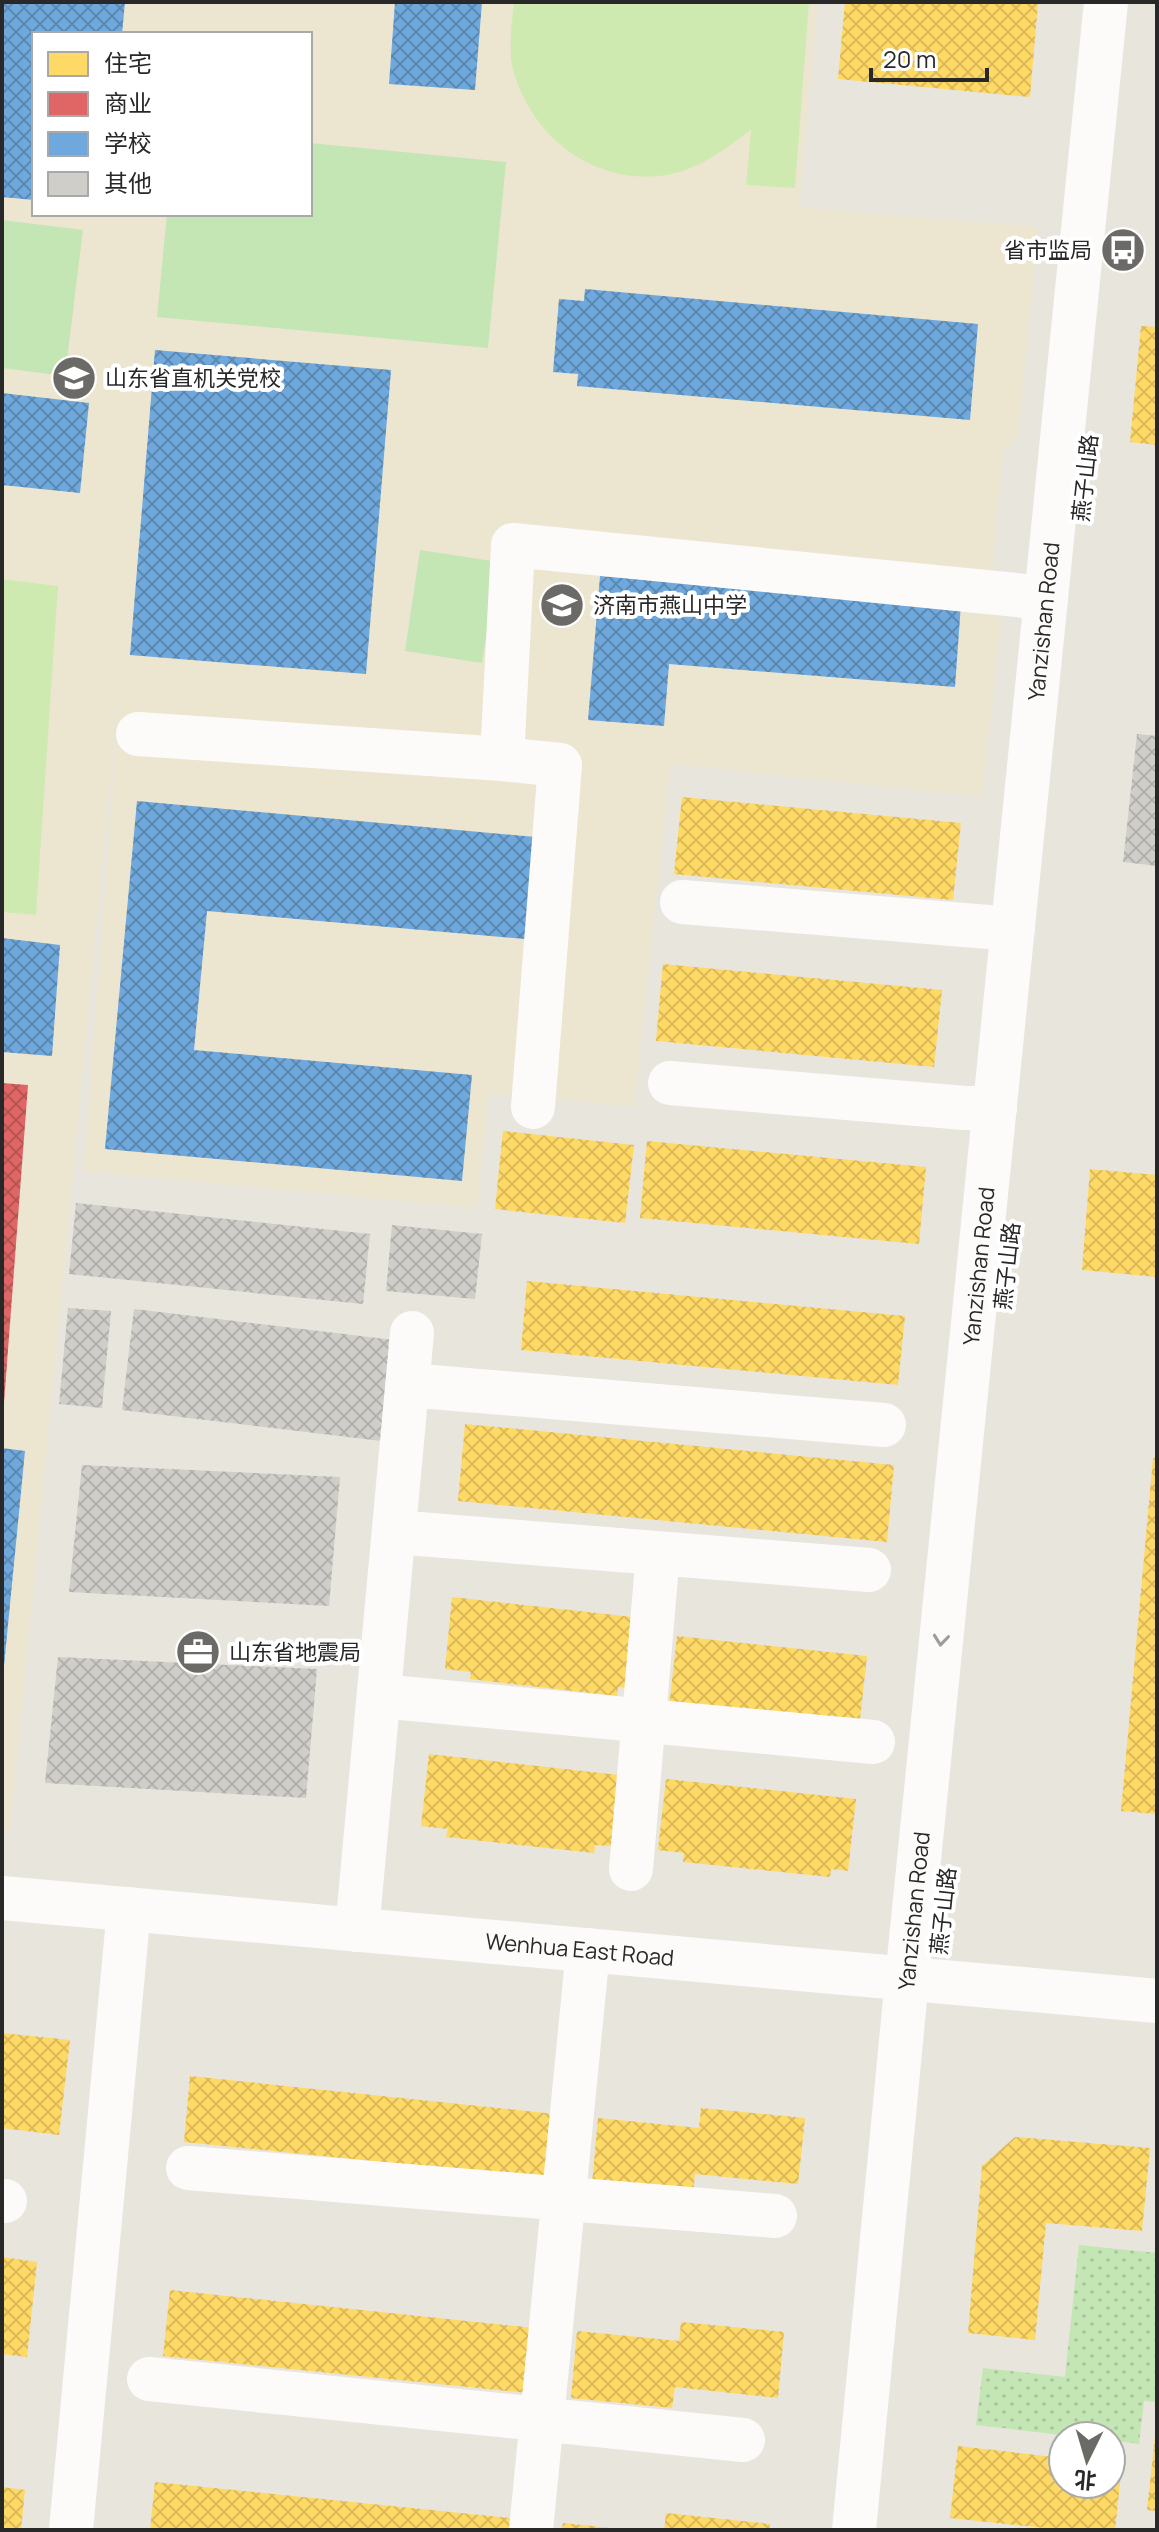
<svg xmlns="http://www.w3.org/2000/svg" width="1159" height="2532" viewBox="0 0 1159 2532" font-family="Manrope,'Noto Sans SC',sans-serif">
<style>
.education{fill:#ece6d1;fill-rule:evenodd}
.grass{fill:#c3e6b4}
.garden{fill:url(#garden-dots)}
.pitch{fill:#ceeab1}
.homes{fill:url(#homes-cross-hatch)}
.shops{fill:url(#shops-cross-hatch)}
.schools{fill:url(#schools-cross-hatch)}
.building{fill:url(#building-cross-hatch)}
.lines{fill:none;stroke-linecap:round;stroke-linejoin:round}
.street{stroke:#fcfbfa;stroke-width:44}
.secondary{stroke:#fcfbfa;stroke-width:44}
.oneway{stroke:#9d9c9c}
.labels{text-anchor:middle;stroke-width:8;stroke-linejoin:round;paint-order:stroke}
.poi-label{font-size:22px;fill:#282828;stroke:#fff;text-anchor:start}
.street-label{font-size:22px;fill:#282828;stroke:#fff}
</style>
<defs>
<pattern id="garden-dots" width="8" height="8" patternUnits="userSpaceOnUse" patternTransform="scale(2)"><rect width="8" height="8" fill="#c3e6b4"/><path d="M2 2h.1M6 6h.1" fill="none" stroke="#a8c59b" stroke-width="1.8" stroke-linecap="round"/></pattern>
<pattern id="homes-cross-hatch" width="8" height="8" patternUnits="userSpaceOnUse" patternTransform="scale(2)"><rect width="8" height="8" fill="#ffd966"/><path d="M0 0l8 8M0 8l8-8" fill="none" stroke="#dbba58"/></pattern>
<pattern id="shops-cross-hatch" width="8" height="8" patternUnits="userSpaceOnUse" patternTransform="scale(2)"><rect width="8" height="8" fill="#e06666"/><path d="M0 0l8 8M0 8l8-8" fill="none" stroke="#b65454"/></pattern>
<pattern id="schools-cross-hatch" width="8" height="8" patternUnits="userSpaceOnUse" patternTransform="scale(2)"><rect width="8" height="8" fill="#6fa8dc"/><path d="M0 0l8 8M0 8l8-8" fill="none" stroke="#5b89b2"/></pattern>
<pattern id="building-cross-hatch" width="8" height="8" patternUnits="userSpaceOnUse" patternTransform="scale(2)"><rect width="8" height="8" fill="#d0cec9"/><path d="M0 0l8 8M0 8l8-8" fill="none" stroke="#b3b1ad"/></pattern>
</defs>
<rect width="100%" height="100%" fill="#e8e5dd"/>
<path class="education" d="M2 2H818L799 207 1038 227 1018 439 1003 450 990 599 1002 610 982 797 671 764 634 1107 489 1093 477 1208 83 1171 125 631 10 1833 2 1832ZM34 34H310V214H34Z"/>
<path class="grass" d="M310 143 506 162 488 348 157 317 167 214H310Z
M2 220 83 230 65 376 2 368Z
M420 550 498 562 482 663 405 651Z"/>
<path class="garden" d="M1079 2245 1157 2253V2402L1144 2401 1139 2444 1111 2440V2436H1071L976 2425 983 2368 1065 2377Z"/>
<path class="pitch" d="M514 2H809L795 188 746 185 751 130C726 148 701 168 671 174 598 189 531 138 513 69 508 49 512 23 514 2Z
M2 579 58 586 36 915 2 912Z"/>
<path class="homes" d="M845 2 1038 3 1030 97 838 79Z
M1141 326 1157 327V445L1130 442Z
M682 797 961 823 953 900 674 874Z
M663 964 942 990 934 1067 656 1041Z
M503 1131 634 1145 625 1223 495 1209Z
M647 1141 926 1167 919 1244 640 1218Z
M1090 1169 1157 1175V1277L1082 1270Z
M527 1281 905 1316 898 1385 521 1350Z
M465 1424 894 1465 887 1542 458 1501Z
M1153 1458H1157V1814L1121 1811Z
M452 1597 642 1618 635 1689 618 1687 617 1696 470 1679 471 1672 445 1669Z
M677 1636 867 1656 859 1728 669 1707Z
M429 1754 619 1775 612 1846 595 1845 594 1853 446 1837 448 1829 421 1826Z
M666 1779 856 1799 848 1871 831 1869 830 1877 683 1862 684 1853 658 1850Z
M2 2033 70 2040 59 2135 2 2128Z
M190 2076 555 2114 549 2179 184 2142Z
M701 2108 805 2118 798 2184 695 2174 693 2194 592 2184 598 2118 699 2128Z
M1015 2137 1150 2148 1142 2231 1046 2223 1035 2340 968 2333 982 2166Z
M2 2257 37 2262 27 2357 2 2354Z
M170 2290 535 2328 528 2393 163 2356Z
M681 2322 784 2332 778 2398 675 2387 672 2408 571 2398 577 2331 679 2341Z
M1155 2437 1157 2438V2511L1147 2510Z
M958 2446 1063 2458V2484H1111V2463L1122 2464 1115 2530H1064L950 2518Z
M155 2482 520 2519 519 2530H150Z
M2 2487 25 2490 21 2530H2Z
M666 2513 770 2524 769 2530H664Z
M563 2523 610 2528V2530H562Z"/>
<path class="shops" d="M2 1083 28 1085 4 1403H2Z"/>
<path class="schools" d="M2 2H125L122 34H34V200L2 197Z
M395 2H482L475 90 389 84Z
M585 289 978 324 970 420 577 386 578 374 553 372 559 299 584 301Z
M155 350 391 370 366 674 130 655Z
M2 393 89 403 80 493 2 485Z
M600 576 961 604 955 687 669 664 664 726 588 720Z
M137 801 546 838 536 940 207 911 194 1050 472 1075 462 1181 105 1149Z
M2 938 60 945 52 1056 2 1052Z
M2 1448 25 1451 4 1666H2Z"/>
<path class="building" d="M1137 734 1157 736V866L1123 862Z
M76 1203 370 1234 363 1304 69 1274Z
M392 1225 482 1234 475 1299 386 1291Z
M68 1308 111 1311 102 1408 59 1404Z
M134 1309 394 1340 381 1441 122 1410Z
M82 1465 340 1477 329 1606 69 1592Z
M58 1657 317 1669 306 1798 45 1783Z"/>
<g class="lines">
<path class="street" d="M138 734 502 759 513 545 1046 598
M502 759 560 765 533 1107
M682 902 1013 929
M670 1083 965 1108H995
M408 1385 884 1425
M394 1532 869 1570
M379 1696 873 1742
M631 1869 658 1553
M357 1930 412 1333
M188 2168 775 2216
M2 2201H5
M149 2379 743 2440
M71 2530 129 1909
M531 2530 588 1950"/>
<g class="secondary">
<path id="s1" d="M2 1898 1157 2001"/>
<path id="s2" d="M854 2530 907 1979 1106 2"/>
</g>
</g>
<defs><path id="oneway-chevron" d="M-2-3.5L2.5 0L-2 3.5" fill="none" stroke-width="1.6" stroke-linecap="round" stroke-linejoin="round" transform="scale(2)"/></defs>
<use class="oneway" href="#oneway-chevron" transform="translate(941 1640) rotate(96)"/>
<defs>
<g id="bus-disc" transform="scale(2.3)"><circle r="9.5" fill="#6b6a67" stroke="#fff"/><path d="M-5-6H5V4H4V6H2V4H-2V6H-4V4H-5ZM-3.5-4V0h7V-4ZM-3.5 1.2v1.5H-2V1.2ZM2 1.2v1.5H3.5V1.2Z" fill="#fff"/></g>
<g id="university-disc" transform="scale(2.3)"><circle r="9.5" fill="#6b6a67" stroke="#fff"/><path d="M0-5L7-2L0 1L-7-2ZM-4 1L0 2.5L4 1V4Q0 6-4 4Z" fill="#fff"/></g>
<g id="school-disc" transform="scale(2.3)"><circle r="9.5" fill="#6b6a67" stroke="#fff"/><path d="M0-5L7-2L0 1L-7-2ZM-4 1L0 2.5L4 1V4Q0 6-4 4Z" fill="#fff"/></g>
<g id="office-disc" transform="scale(2.3)"><circle r="9.5" fill="#6b6a67" stroke="#fff"/><path d="M-6-3h4V-5.5h4V-3h4V5H-6ZM-1-4.5V-3h2v-1.5ZM-6 0V1H6V0Z" fill="#fff"/></g>
</defs>
<g fill-rule="evenodd">
<use href="#bus-disc" x="1123" y="250"/>
<use href="#university-disc" x="74" y="378"/>
<use href="#school-disc" x="562" y="605"/>
<use href="#office-disc" x="198" y="1652"/>
</g>
<g class="labels">
<g class="poi-label">
<text x="1092" y="258" text-anchor="end">省市监局</text>
<text x="105" y="386">山东省直机关党校</text>
<text x="593" y="613">济南市燕山中学</text>
<text x="229" y="1660">山东省地震局</text>
</g>
<g class="street-label">
<text transform="translate(1085 478) rotate(-84)" y="8">燕子山路</text>
<text dy="8" stroke="none"><textPath href="#s2" startOffset="1918">Yanzishan Road</textPath></text>
<text dy="8" stroke="none"><textPath href="#s2" startOffset="1270">Yanzishan Road</textPath></text>
<text transform="translate(1007 1266) rotate(-84)" y="8">燕子山路</text>
<text dy="8" stroke="none"><textPath href="#s2" startOffset="622">Yanzishan Road</textPath></text>
<text transform="translate(943 1911) rotate(-84)" y="8">燕子山路</text>
<text dy="8" stroke="none"><textPath href="#s1" startOffset="580">Wenhua East Road</textPath></text>
</g>
</g>
<rect width="1159" height="2532" fill="none" stroke="#282828" stroke-width="8"/>
<rect x="32" y="32" width="280" height="184" fill="#ffffff" stroke="#a9a9a9" stroke-width="2"/>
<rect x="48" y="52" width="40" height="24" fill="#ffd966" stroke="#a9a9a9" stroke-width="2"/>
<text x="104" y="72" font-size="24" fill="#282828">住宅</text>
<rect x="48" y="92" width="40" height="24" fill="#e06666" stroke="#a9a9a9" stroke-width="2"/>
<text x="104" y="112" font-size="24" fill="#282828">商业</text>
<rect x="48" y="132" width="40" height="24" fill="#6fa8dc" stroke="#a9a9a9" stroke-width="2"/>
<text x="104" y="152" font-size="24" fill="#282828">学校</text>
<rect x="48" y="172" width="40" height="24" fill="#d0cec9" stroke="#a9a9a9" stroke-width="2"/>
<text x="104" y="192" font-size="24" fill="#282828">其他</text>
<g transform="translate(1087 2460) rotate(185)"><circle r="38" fill="#ffffff" stroke="#a9a9a9" stroke-width="2"/>
<path d="M0-6L14 30L0 20L-14 30Z" fill="#6b6a67"/>
<text y="-12" font-size="22" font-weight="bold" text-anchor="middle" fill="#282828">北</text>
</g>
<path d="M871 68v12h116v-12" fill="none" stroke="#282828" stroke-width="4"/>
<text x="883" y="68" font-size="24" fill="#282828" stroke="#ffffff" stroke-width="6" paint-order="stroke">20 m</text>
</svg>
